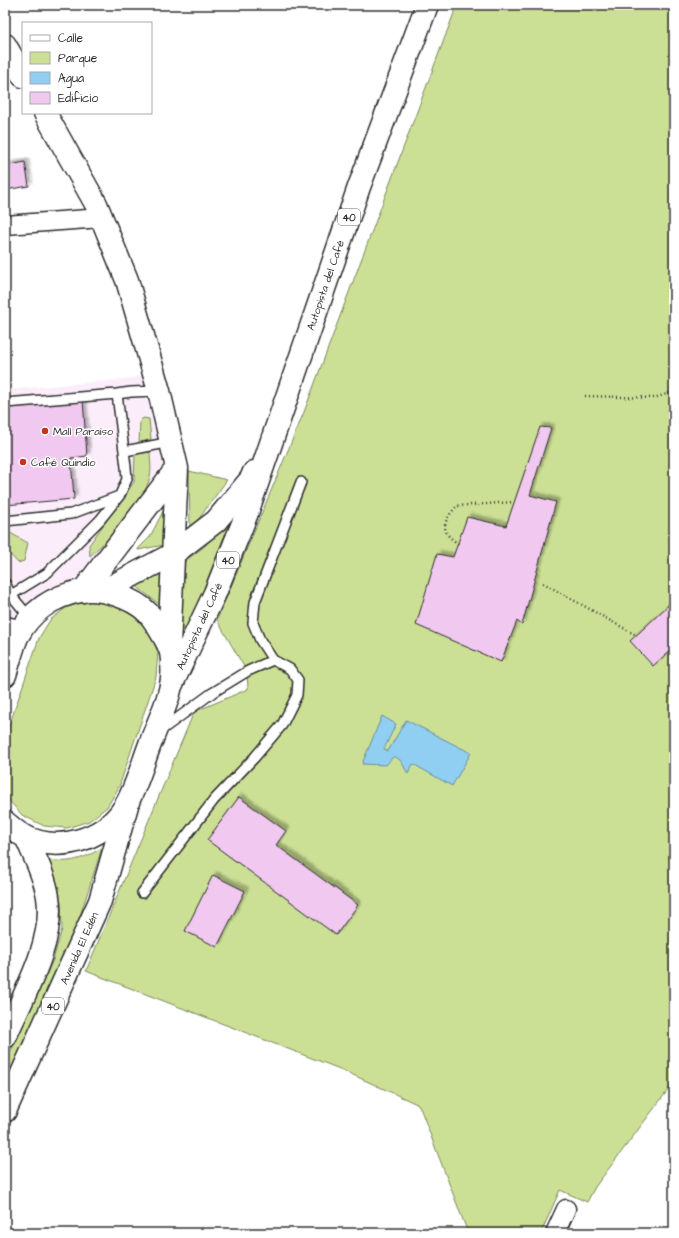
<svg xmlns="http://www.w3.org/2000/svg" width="679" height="1238" viewBox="0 0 679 1238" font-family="'Architects Daughter',sans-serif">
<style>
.built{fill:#fbeefa}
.green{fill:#cce095;stroke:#7c8660}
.water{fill:#90cff1;stroke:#688da2}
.building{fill:#f1c8f0;stroke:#2b2b2b;filter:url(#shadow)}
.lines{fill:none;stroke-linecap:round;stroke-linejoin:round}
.lane-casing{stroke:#2b2b2b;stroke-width:12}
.street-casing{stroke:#2b2b2b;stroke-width:21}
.primary-casing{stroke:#2b2b2b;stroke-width:25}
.highway-casing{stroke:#2b2b2b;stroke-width:25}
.path{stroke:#2b2b2b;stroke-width:2.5;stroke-dasharray:1 3;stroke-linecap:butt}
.lane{stroke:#fff;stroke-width:9}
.street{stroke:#fff;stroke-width:18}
.primary{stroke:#fff;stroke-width:22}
.highway{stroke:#fff;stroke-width:22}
.poi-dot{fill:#c8321e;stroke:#fff;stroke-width:1.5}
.labels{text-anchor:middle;stroke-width:3;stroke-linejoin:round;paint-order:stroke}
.shield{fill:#fff;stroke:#6b6b6b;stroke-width:1}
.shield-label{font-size:10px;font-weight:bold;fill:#2b2b2b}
.street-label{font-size:11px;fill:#2b2b2b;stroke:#fff}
.poi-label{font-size:11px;fill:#2b2b2b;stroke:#fff;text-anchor:start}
</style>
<defs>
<filter id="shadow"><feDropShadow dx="3.5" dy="-3.5" stdDeviation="1" flood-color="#0004"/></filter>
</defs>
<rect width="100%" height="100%" fill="#fff"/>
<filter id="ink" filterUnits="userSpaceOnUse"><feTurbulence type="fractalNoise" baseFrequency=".025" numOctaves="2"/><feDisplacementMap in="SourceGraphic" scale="8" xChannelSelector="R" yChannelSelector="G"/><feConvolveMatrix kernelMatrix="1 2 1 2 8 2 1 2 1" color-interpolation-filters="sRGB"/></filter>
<g filter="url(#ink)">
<path class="built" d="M154 373 177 468 83 591 48 603 5 675V390L127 379Z"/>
<path class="green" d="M457 5H674V1082L595 1187 587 1202 560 1190 541 1233H468L419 1105 340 1069 86 971 194 712 248 689 247 672 217 620 304 412Z
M143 418 149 419 151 439 139 443 140 421Z
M150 452C150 459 152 469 150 476 143 508 112 535 90 556L89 545 134 482 135 454Z
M189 471 227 480 190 531Z
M165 507 164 545 138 550V549L150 537Z
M234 510 177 661 185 561 205 546Z
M5 530 28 543 24 561 18 563 5 549Z
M161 574 160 605 131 582 132 579Z
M88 600 109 601 132 611 149 629 158 652 156 677 119 787 107 807 89 821 67 828 44 826 22 815 6 797 5 792V738L39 638 50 620 67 607Z
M102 848 76 928 5 1084V1064L53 960 62 929 61 902 56 884 43 859C68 864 79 861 102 848Z"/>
<path class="water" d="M382 716 396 724 384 749 388 751 406 720 471 753 452 786 413 764 408 774 401 761 396 757H393L386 765 362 764Z"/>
<path class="building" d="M25 162 29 186 5 190V166Z
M83 400 87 456 71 458 74 499 5 505V406Z
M540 427 551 428 530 495 556 502 522 625 517 621 501 662 416 625 437 554 453 557 467 517 506 526Z
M674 600V647L653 666 630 641Z
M239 797 286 831 276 845 358 905 336 935 207 840Z
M213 875 245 891 217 947 185 931Z"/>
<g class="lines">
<g class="lane-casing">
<path id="lane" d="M5 403 117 394
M125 451 171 442
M5 521 71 514 119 496
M5 583 11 595 30 618
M11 595 47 573 100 520 120 495 127 479 126 467 117 394 131 392 159 391
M160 731 212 693 248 671 273 660 260 640 253 623 255 602 301 482
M142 893 214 800 254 758 282 725 297 695 298 680 290 669 273 660"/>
</g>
<g class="street-casing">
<path id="street" d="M5 225 102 218
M5 626 22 629
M555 1233 566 1209"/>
</g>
<g class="primary-casing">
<path id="primary" d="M5 45 23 76
M45 113 96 204 127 280 159 391 177 468 169 647
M83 591 177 468
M5 1037C23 996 55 942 48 897 45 876 34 856 26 837
M5 1111 100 901 128 802"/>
</g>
<g class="highway-casing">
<path id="highway" d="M103 591 173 554 216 521 251 479 254 472
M5 675C9 663 12 649 17 637 30 612 53 596 81 591 100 587 134 598 148 613 154 619 165 638 169 646 171 651 172 658 172 664 175 689 161 715 152 739 144 759 138 782 128 801 110 837 61 855 24 836 17 833 11 827 5 822
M171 686 215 593 247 513 359 187 427 5"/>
</g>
<path class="path" d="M585 396 654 398 670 393 674 388
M458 544C455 541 450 538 448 535 440 525 450 513 457 506L514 502
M543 583 636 635"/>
<use href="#lane" class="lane"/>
<use href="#street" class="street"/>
<use href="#primary" class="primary"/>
<use href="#highway" class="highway"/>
</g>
</g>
<g class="poi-dot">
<circle cx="45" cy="431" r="4"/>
<circle cx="23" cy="462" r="4"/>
</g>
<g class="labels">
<g class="shield">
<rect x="338" y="209" width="22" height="16" rx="3"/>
<rect x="217" y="552" width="22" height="16" rx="3"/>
<rect x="42" y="998" width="22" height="16" rx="3"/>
</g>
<g class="shield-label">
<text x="349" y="221">40</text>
<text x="228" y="564">40</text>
<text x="53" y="1010">40</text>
</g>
<g class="street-label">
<text transform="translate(325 285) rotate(-71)" y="4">Autopista del Café</text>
<text transform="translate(199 626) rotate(-65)" y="4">Autopista del Café</text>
<text transform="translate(79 948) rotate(-66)" y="4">Avenida El Edén</text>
</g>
<g class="poi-label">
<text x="53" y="435">Mall Paraíso</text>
<text x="31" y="466">Café Quindío</text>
</g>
</g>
<rect width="679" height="1238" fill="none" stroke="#fff" stroke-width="20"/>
<rect x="10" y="10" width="659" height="1218" fill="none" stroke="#2b2b2b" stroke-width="1.5" filter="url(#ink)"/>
<rect x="22" y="22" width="130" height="92" fill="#ffffff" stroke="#aaaaaa"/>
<rect x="30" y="35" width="20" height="6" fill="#ffffff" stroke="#aaaaaa"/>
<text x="58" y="42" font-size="12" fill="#2b2b2b">Calle</text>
<rect x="30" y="52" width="20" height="12" fill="#cce095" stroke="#aaaaaa"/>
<text x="58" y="62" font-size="12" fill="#2b2b2b">Parque</text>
<rect x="30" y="72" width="20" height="12" fill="#90cff1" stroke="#aaaaaa"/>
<text x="58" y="82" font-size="12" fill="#2b2b2b">Agua</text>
<rect x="30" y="92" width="20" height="12" fill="#f1c8f0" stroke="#aaaaaa"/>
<text x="58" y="102" font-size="12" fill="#2b2b2b">Edificio</text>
</svg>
